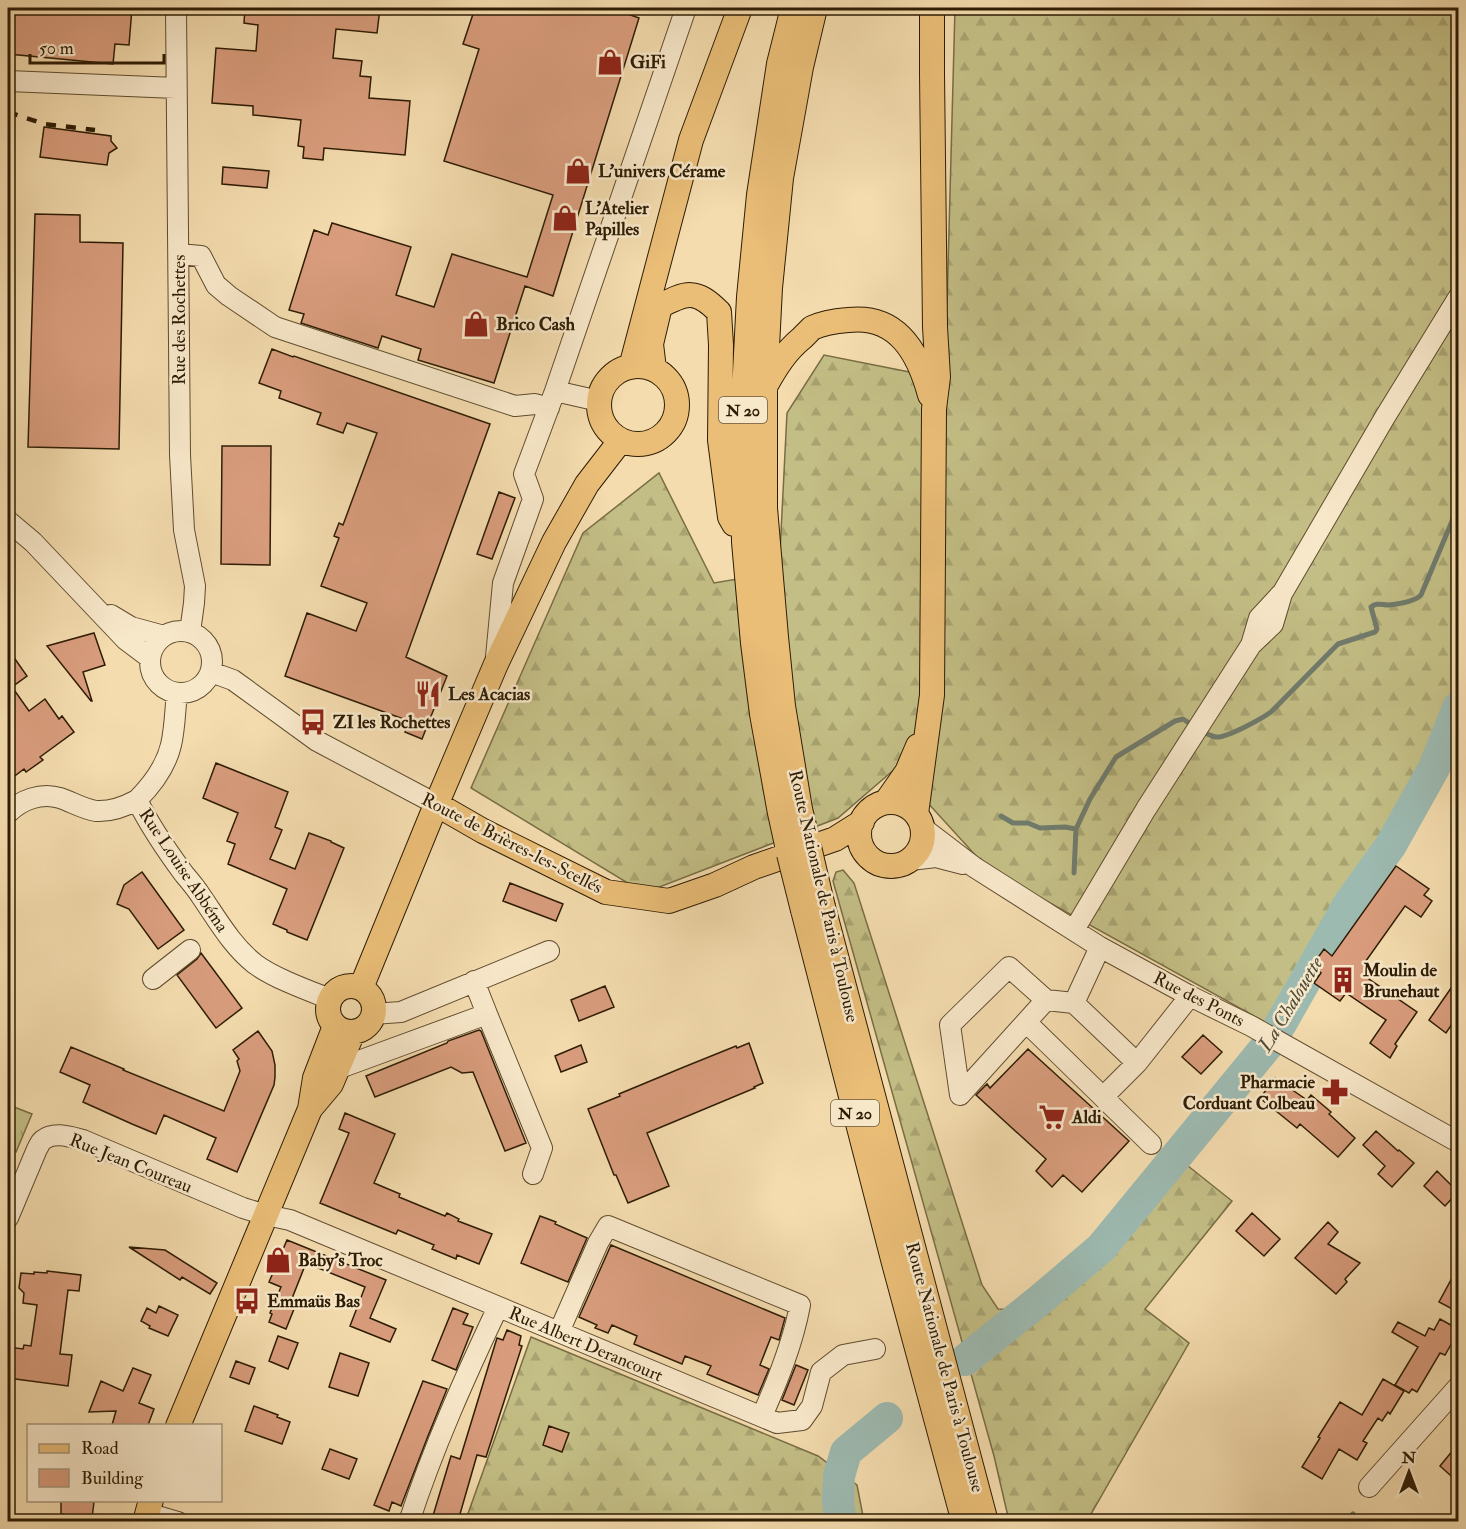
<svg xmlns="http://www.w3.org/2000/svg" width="1466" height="1529" viewBox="0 0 1466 1529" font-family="'IM FELL Double Pica',serif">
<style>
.forest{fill:url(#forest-firs);stroke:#786d44;stroke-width:1.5}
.park{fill:url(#park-tufts);stroke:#786d44;stroke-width:1.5}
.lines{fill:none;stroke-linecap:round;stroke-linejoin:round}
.stream{stroke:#707b6c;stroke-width:5}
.river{stroke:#9dbab1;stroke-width:32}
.building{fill:#d99d7d;stroke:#2d1c04;stroke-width:1.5}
.minor-casing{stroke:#5f4c2e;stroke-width:22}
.major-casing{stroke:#2d1c04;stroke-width:26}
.minor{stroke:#f8e8ca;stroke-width:20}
.major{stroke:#eabe77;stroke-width:24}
.rail{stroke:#2d1c04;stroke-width:4.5;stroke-dasharray:10 10;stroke-linecap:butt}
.major-bridge-casing{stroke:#2d1c04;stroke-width:26;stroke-linecap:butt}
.major-bridge{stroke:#eabe77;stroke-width:24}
.labels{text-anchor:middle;stroke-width:5;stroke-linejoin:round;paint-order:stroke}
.shield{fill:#f8e8ca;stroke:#6a593f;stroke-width:1.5}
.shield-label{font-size:16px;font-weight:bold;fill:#2d1c04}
.poi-label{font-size:18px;font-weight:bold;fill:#2d1c04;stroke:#f8e8ca;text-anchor:start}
.street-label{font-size:18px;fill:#2d1c04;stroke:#f8e8ca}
.water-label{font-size:20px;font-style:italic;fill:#4f4b38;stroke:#f8e8ca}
</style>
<defs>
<pattern id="forest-firs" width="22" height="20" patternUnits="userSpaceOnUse" patternTransform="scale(1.5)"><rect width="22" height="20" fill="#c3be85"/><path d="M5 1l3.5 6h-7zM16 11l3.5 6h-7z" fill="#a8a371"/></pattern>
<pattern id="park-tufts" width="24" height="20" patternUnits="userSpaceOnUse" patternTransform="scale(1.5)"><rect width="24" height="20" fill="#c3be85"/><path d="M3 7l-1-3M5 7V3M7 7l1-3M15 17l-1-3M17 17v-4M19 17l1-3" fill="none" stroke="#a8a371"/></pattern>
</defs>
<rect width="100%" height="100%" fill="#f4dcae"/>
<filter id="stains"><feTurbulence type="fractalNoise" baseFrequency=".00333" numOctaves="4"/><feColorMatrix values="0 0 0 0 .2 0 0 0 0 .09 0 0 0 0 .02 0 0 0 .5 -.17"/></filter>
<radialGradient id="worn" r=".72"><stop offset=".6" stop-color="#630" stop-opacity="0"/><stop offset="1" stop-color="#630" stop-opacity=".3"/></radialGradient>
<path class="forest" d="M955 8H1458V736L1443 751 1265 1022 987 868 896 768 838 818 644 893 471 788 583 533 659 473 714 583 779 572 787 413 824 355 945 379Z
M843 870 854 883 982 1285 998 1309 1047 1311 1168 1150 1232 1201 1145 1309 1189 1343 1087 1521H1009L994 1456 833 881 836 872Z
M531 1337 818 1456 857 1485 864 1521 465 1522Z"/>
<path class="park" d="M9 1105 32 1114 16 1152 8 1148V1108Z"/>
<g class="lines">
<path class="stream" d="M1001 816 1013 823H1028L1040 828 1065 827 1076 829
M1074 873 1076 829 1090 799 1116 757 1175 721 1183 719C1191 724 1207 736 1216 737 1227 738 1261 719 1271 712L1338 644 1375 632 1377 629 1371 607C1377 602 1381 605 1389 605 1399 604 1414 602 1421 595L1458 507
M1346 1522 1353 1514"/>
<path class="river" d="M965 1360 1041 1299 1101 1248 1271 1041 1350 902 1391 845 1434 768 1458 708
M841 1522 838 1501 839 1476 846 1452 887 1418"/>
</g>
<path class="building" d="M8 8H132L129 45 115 44 113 64 8 54Z
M245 8H380L377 33 336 29 333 58 362 61 360 76 371 77 369 98 410 101 405 155 324 148 323 160 303 158 304 147 298 146 301 120 253 115V106L212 103 216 48 256 51 258 25 244 23Z
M475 8H611L639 18 553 296 525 286 494 383 418 360 421 349 382 336 378 348 301 323 304 314 289 310 314 230 328 235 332 223 411 247 396 295 434 307 452 254 527 277 553 195 444 161 479 49 463 44Z
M44 127 111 136V141L117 148 109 153 107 165 40 157Z
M223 167 269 171 267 188 222 184Z
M35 214 80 215V242L123 243 119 449 28 447Z
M272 349 293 357 294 356 490 424 406 657 447 676 422 739 405 732 409 721 285 676 307 613 356 631 367 603 321 586 339 538 334 536 339 523 343 525 377 433 347 423 343 433 317 424 321 413 279 398 281 391 259 383Z
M222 446H271L270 565 221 564Z
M499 492 515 498 492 559 477 554Z
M94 633 105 665 83 672 92 701H91L47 646Z
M8 649 27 676 12 687 29 711 45 699 59 719 62 716 74 732 40 757 43 760 26 772 24 769 8 781Z
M216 763 288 792 275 827 282 830 270 859 295 869 309 833 331 841V842L344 848 307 940 287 932V930L273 924 287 889 228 864 235 844 227 841 238 813 203 798Z
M1396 866 1429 889 1424 895 1432 901 1421 917 1405 906 1363 965 1373 972 1369 979 1417 1012 1395 1044 1397 1046 1390 1058 1370 1043 1386 1020 1346 993 1340 1001 1314 983 1321 973 1312 966 1324 949 1332 956Z
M142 872 184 930 158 949 129 909 117 904 124 885Z
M510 883 563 904 556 921 503 901Z
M201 953 242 1008 216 1028 177 975 197 959Z
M1458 978V1015L1446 1033 1429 1020Z
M605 986 614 1007 579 1021 571 1000Z
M479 1030 481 1031 526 1143 505 1151 473 1072 462 1073 451 1067 375 1097 366 1076 447 1043 448 1041Z
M258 1031 272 1051 275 1065V1077L274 1085 237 1172 207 1159 216 1138 164 1115 156 1134 132 1124 83 1102 90 1085 60 1072 71 1047 124 1069 123 1070 224 1111 240 1071 237 1061 239 1059 233 1050Z
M1203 1035 1222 1052 1201 1074 1182 1057Z
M749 1043 763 1083 754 1087 755 1088 647 1133 669 1186 628 1203 616 1175H614L588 1109 620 1096 619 1094 684 1067 736 1046 737 1048Z
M581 1045 587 1062 561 1072 555 1056Z
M1028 1049 1129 1141 1082 1192 1063 1175 1052 1187 1036 1171 1046 1159 976 1095 987 1084 990 1088Z
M1275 1078 1307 1100 1311 1095 1331 1112 1329 1114 1355 1138 1338 1157 1300 1124 1297 1128 1260 1098Z
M345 1113 395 1134 374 1183 400 1194 399 1197 445 1216 447 1213 459 1219 458 1221 492 1234 479 1264 457 1255 456 1259 432 1249 434 1245 398 1230 396 1234 320 1203 349 1133 339 1129Z
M1376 1131 1398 1151 1399 1150 1414 1163 1392 1187 1378 1174 1385 1166 1363 1145Z
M1437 1171 1458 1192 1445 1206 1424 1186Z
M1252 1213 1280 1239 1264 1256 1236 1231Z
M540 1216 556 1222 555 1224 587 1238 568 1282 521 1263Z
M1328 1222 1338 1232 1328 1244 1360 1263 1345 1279 1347 1282 1336 1294 1295 1258Z
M287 1240 386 1280 370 1318 396 1329 390 1342 350 1326 365 1287 306 1263 291 1301 296 1304 286 1329 269 1322 272 1314 270 1313 281 1287 269 1282Z
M611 1245 785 1318 779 1340 771 1337 760 1365 769 1369 758 1395 707 1374 711 1366 685 1356 682 1364 634 1344 637 1336 612 1325 608 1333 595 1328 597 1325 579 1317Z
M129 1247 165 1250 217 1283 210 1294 182 1277 180 1280Z
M1458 1267V1312L1439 1302Z
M47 1271 81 1275 79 1291 68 1290 60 1354 72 1355 68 1386 8 1378V1347L23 1349 24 1345 31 1346 37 1305 23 1303 24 1293 19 1288 21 1273 34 1274V1272L47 1273Z
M159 1306 178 1315 168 1336 149 1328 150 1326 141 1321 147 1308 156 1313Z
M453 1308 468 1314 463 1324 473 1327 456 1370 432 1360Z
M1440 1319 1458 1329V1332L1445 1355 1440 1353 1417 1392 1412 1389 1409 1393 1395 1385 1418 1347 1392 1332 1398 1322 1425 1336 1429 1328 1434 1330Z
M507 1330 521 1336 519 1345 522 1346 486 1457 477 1455 458 1521H440L432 1519 451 1456 460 1459 497 1338 503 1340Z
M278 1336 298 1343 288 1369 269 1361Z
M340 1353 369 1363 358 1396 329 1387Z
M236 1361 255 1368 249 1384 230 1377Z
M796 1365 808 1370 794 1405 782 1400Z
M133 1368 151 1375 139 1403 154 1409 148 1425H112L116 1411 89 1412 101 1381 123 1391Z
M1383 1379 1404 1391 1390 1414 1388 1412 1382 1421 1378 1418 1363 1441 1367 1443 1357 1460 1339 1449 1322 1479 1302 1467 1320 1438 1318 1437 1340 1402 1362 1415Z
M423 1381 447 1389 428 1436 401 1506 392 1502 389 1511 374 1505Z
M254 1406 278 1415 277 1417 290 1422 282 1444 245 1431Z
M549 1426 569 1433 562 1452 543 1445Z
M1458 1444V1482L1440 1466Z
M330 1449 357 1459 349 1479 322 1469Z
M61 1500H81L94 1502 92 1518 61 1514Z"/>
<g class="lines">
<g class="minor-casing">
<path id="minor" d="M176 8 180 455 184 530 195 586 194 603 190 632
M8 81 176 88
M179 254 201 256 216 285 229 296 275 327 515 406 535 404 549 408
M555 391 599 401
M8 521 33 542 126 640 150 658
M111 615 131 627 164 636
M150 662a31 31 0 1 1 62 0a31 31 0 1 1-62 0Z
M1251 645 1259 618 1283 592 1385 417 1458 298
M496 657 503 583 533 499 524 474 555 391 686 8
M211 672 233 680 317 741 436 804
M177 693C175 710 175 728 171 745 166 766 152 785 137 800 150 826 167 851 184 874 190 881 196 888 201 896 217 919 232 946 255 964 274 978 307 990 330 999
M8 813C21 800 41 792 60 798 72 802 83 809 96 811 111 812 124 807 137 800
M923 828 974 867 1100 947 1190 996 1251 1026 1458 1142
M910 860 936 857 963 864
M1074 930 1146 809 1251 645 1273 624 1281 597
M153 979 190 950
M474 981 487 1014
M1046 1000 960 1095 950 1025 1009 967 1046 1000 1074 1003 1137 1063
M1074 1003 1100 947
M373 1014 401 1012 549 951
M1026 1022 1151 1144
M337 1069 487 1014 542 1148 533 1174
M1103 1097 1137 1063 1190 996
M8 1218 37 1149C39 1146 40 1142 43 1140 54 1131 71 1137 83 1140L243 1208 266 1215 290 1220 777 1423 802 1420 812 1406 821 1372 843 1355 875 1349
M559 1332 598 1243 608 1226 800 1305C793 1343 778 1380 762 1416
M1369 1487 1458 1387
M147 1513 178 1522
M409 1522C433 1448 465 1377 498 1307"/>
</g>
<g class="major-casing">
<path id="major" d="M599 405a39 39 0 1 1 78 0a39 39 0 1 1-78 0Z
M631 367 691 140 740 8
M654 369 651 344 660 306C687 292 696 289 719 312L721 345 720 440 730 517 734 524
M766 385C776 367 786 351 802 338 805 335 809 331 812 328 823 323 836 321 848 320 898 314 919 354 930 395
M886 802 907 772 918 746
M859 834a32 32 0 1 1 64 0a32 32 0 1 1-64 0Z
M436 804 483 831 606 892 669 901 715 885 754 867 835 839 862 822
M916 814 932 695 934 409 938 377 935 327 932 74V8
M809 847 800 809 783 706 776 637 765 508V386L770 288 781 178 801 67 815 8
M789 854 780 813 762 714 753 643 744 542 743 411 749 297 759 195 779 64 793 8
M823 907 986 1522
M803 910 894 1263 964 1522
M328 1009a23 23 0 1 1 46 0a23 23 0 1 1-46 0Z
M361 988 431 817 496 664 554 542 587 484 621 440
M310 1109 331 1084 353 1032
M178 1426 310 1109 315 1078 335 1026
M145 1522 151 1500"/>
</g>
<use href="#minor" class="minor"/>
<use href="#major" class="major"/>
<path class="rail" d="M8 112 44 124 95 130"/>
<g class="major-bridge-casing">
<path id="major-bridge" d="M809 847 823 907
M789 854 803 910"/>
</g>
<use href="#major-bridge" class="major-bridge"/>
</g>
<defs>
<g id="shop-bare" transform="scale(2.07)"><path d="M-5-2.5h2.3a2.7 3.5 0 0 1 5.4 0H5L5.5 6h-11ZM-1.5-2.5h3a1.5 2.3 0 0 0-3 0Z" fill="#8f2418" stroke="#f8e8ca" stroke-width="2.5" paint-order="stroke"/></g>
<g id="restaurant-bare" transform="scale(2.07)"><path d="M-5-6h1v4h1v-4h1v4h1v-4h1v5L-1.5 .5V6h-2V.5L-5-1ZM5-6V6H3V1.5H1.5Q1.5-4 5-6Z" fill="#8f2418" stroke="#f8e8ca" stroke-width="2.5" paint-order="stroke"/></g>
<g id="bus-bare" transform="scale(2.07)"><path d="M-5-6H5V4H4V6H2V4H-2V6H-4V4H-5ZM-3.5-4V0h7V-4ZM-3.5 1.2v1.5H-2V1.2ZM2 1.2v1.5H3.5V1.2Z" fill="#8f2418" stroke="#f8e8ca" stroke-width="2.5" paint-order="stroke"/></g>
<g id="building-bare" transform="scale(2.07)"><path d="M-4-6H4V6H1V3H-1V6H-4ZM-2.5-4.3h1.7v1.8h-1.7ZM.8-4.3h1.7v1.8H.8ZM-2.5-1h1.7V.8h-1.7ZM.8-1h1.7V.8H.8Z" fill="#8f2418" stroke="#f8e8ca" stroke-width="2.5" paint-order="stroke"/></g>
<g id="pharmacy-bare" transform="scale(2.07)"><path d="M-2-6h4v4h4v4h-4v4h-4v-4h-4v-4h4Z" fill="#8f2418" stroke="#f8e8ca" stroke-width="2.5" paint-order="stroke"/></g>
<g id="supermarket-bare" transform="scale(2.07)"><path d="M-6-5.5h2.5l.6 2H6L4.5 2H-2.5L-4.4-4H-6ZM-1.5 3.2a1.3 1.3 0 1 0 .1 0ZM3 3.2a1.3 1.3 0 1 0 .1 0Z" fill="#8f2418" stroke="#f8e8ca" stroke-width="2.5" paint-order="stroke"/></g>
</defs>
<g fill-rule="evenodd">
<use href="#shop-bare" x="610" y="62"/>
<use href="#shop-bare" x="578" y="171"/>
<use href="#shop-bare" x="565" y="218"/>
<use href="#shop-bare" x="476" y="324"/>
<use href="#restaurant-bare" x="428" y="694"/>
<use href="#bus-bare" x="313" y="722"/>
<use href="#building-bare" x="1343" y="980"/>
<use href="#pharmacy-bare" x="1335" y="1092"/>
<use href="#supermarket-bare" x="1052" y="1117"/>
<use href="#shop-bare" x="278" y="1260"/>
<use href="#bus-bare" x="247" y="1301"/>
</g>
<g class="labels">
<g class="shield">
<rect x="719" y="397" width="48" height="26" rx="4.5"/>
<rect x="831" y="1100" width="48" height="26" rx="4.5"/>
</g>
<g class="shield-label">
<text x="743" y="416">N 20</text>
<text x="855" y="1119">N 20</text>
</g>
<g class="poi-label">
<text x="630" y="68">GiFi</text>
<text x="598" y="177">L'univers Cérame</text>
<text x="585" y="214">L'Atelier<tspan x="585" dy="21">Papilles</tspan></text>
<text x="496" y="330">Brico Cash</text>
<text x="448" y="700">Les Acacias</text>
<text x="333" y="728">ZI les Rochettes</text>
<text x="1363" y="976">Moulin de<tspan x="1363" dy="21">Brunehaut</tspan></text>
<text x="1315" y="1088" text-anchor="end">Pharmacie<tspan x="1315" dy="21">Corduant Colbeau</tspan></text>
<text x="1072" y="1123">Aldi</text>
<text x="298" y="1266">Baby's Troc</text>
<text x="267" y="1307">Emmaüs Bas</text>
</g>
<g class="street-label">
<text transform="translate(179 320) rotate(-90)" y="6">Rue des Rochettes</text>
<text transform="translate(512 843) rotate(27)" y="6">Route de Brières-les-Scellés</text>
<text transform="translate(184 870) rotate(56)" y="6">Rue Louise Abbéma</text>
<text transform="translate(824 896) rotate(77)" y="6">Route Nationale de Paris à Toulouse</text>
<text transform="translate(1199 999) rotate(27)" y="6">Rue des Ponts</text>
<text transform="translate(131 1163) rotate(22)" y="6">Rue Jean Coureau</text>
<text transform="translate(586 1344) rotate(23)" y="6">Rue Albert Derancourt</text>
<text transform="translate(945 1367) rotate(75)" y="6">Route Nationale de Paris à Toulouse</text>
</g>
<g class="water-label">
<text transform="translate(1290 1004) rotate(-59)" y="7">La Chalouette</text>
</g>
</g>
<rect width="1466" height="1529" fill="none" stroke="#f4dcae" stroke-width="30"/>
<rect x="9" y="9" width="1448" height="1511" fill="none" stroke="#2d1c04" stroke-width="3"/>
<rect x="15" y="15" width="1436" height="1499" fill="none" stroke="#2d1c04" stroke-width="1.5"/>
<rect x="27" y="1424" width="195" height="78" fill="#f8e8ca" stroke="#a7967b" stroke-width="1.5"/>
<rect x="39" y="1444" width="30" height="9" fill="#eabe77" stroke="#a7967b" stroke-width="1.5"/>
<text x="81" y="1454" font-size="18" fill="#2d1c04">Road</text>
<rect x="39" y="1469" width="30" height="18" fill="#d99d7d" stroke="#a7967b" stroke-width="1.5"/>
<text x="81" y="1484" font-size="18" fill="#2d1c04">Building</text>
<g transform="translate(1409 1472)" stroke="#f8e8ca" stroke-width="4.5" paint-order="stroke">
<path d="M0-4.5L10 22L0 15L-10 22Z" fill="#2d1c04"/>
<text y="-9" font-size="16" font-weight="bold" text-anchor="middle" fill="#2d1c04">N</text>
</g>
<path d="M30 54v9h134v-9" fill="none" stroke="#2d1c04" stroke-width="3"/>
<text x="39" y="54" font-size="18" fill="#2d1c04" stroke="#f8e8ca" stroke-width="4.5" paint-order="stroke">50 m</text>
<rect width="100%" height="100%" filter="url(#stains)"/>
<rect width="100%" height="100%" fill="url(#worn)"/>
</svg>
